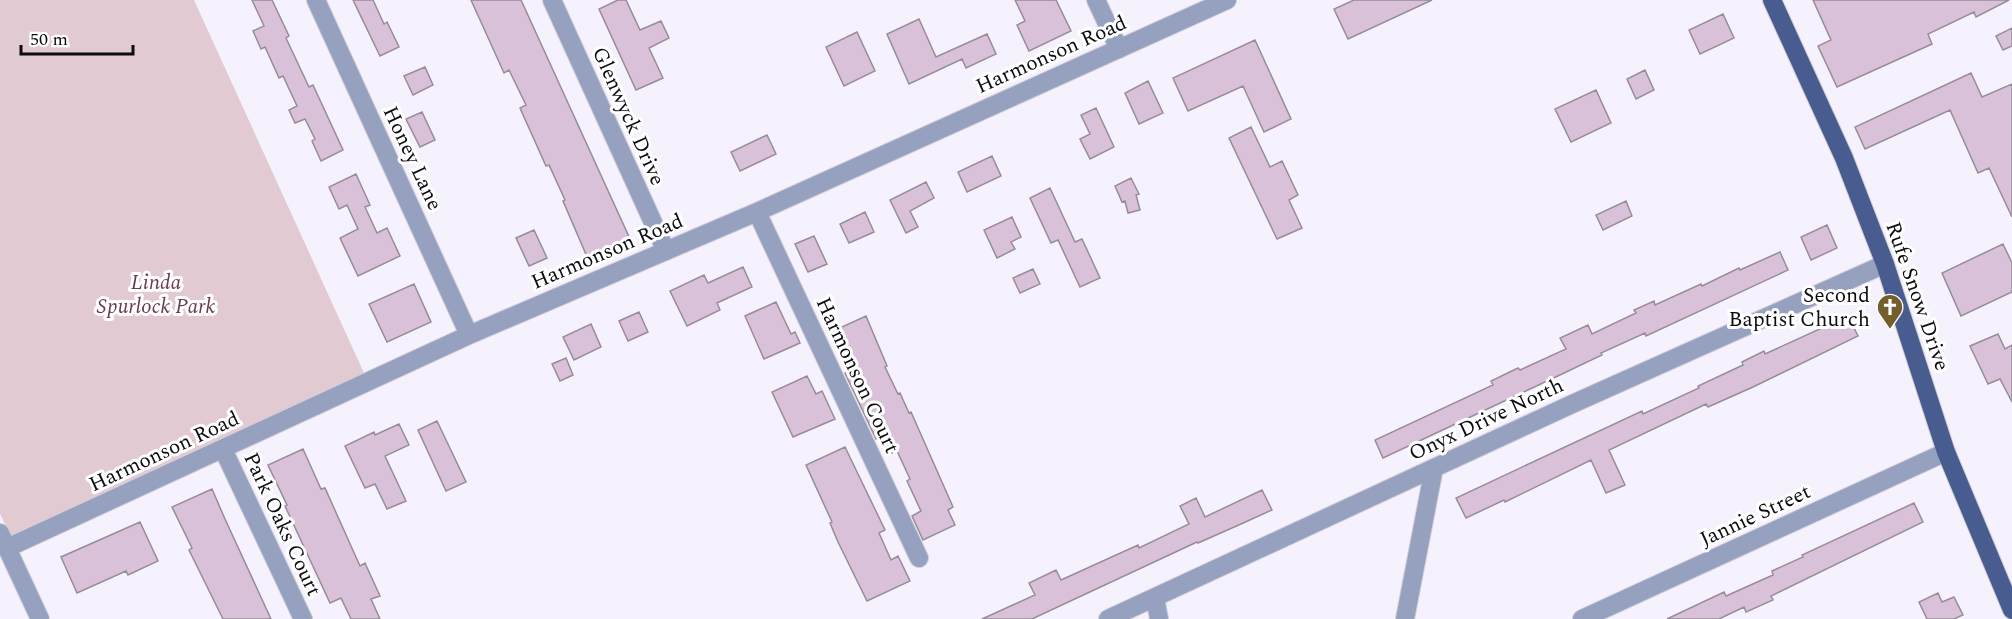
<svg xmlns="http://www.w3.org/2000/svg" width="2012" height="619" viewBox="0 0 2012 619" font-family="Spectral,serif">
<style>
.green{fill:#e1cad1}
.building{fill:#d9c1d9;stroke:#988c98;stroke-width:1.5}
.lines{fill:none;stroke-linecap:round;stroke-linejoin:round}
.minor-casing{stroke:#d0cdd8;stroke-width:20}
.major-casing{stroke:#d0cdd8;stroke-width:20}
.minor{stroke:#95a1bf;stroke-width:18}
.major{stroke:#495c90;stroke-width:18}
.labels{text-anchor:middle;stroke-width:6;stroke-linejoin:round;paint-order:stroke}
.street-label{font-size:21px;fill:#0c0b10;stroke:#fff}
.park-label{font-size:21px;font-style:italic;fill:#6b3a4d;stroke:#fff}
.poi-label{font-size:21px;fill:#0c0b10;stroke:#fff;text-anchor:end}
</style>
<rect width="100%" height="100%" fill="#f5f2fe"/>
<path class="green" d="M0 0H194L364 373 11 536 0 514Z"/>
<path class="building" d="M252 0H272L289 36 286 38 309 87 313 85 343 150 321 161 312 141 315 139 305 119 295 123 289 110 297 106 283 76 279 78 265 47 261 49 253 31 264 26Z
M353 0H373L384 24 387 22 399 47 380 56Z
M471 0H521L630 239 588 259 563 201 565 200 549 165 546 166 520 108 526 105 509 70 504 73Z
M618 0H626L640 30 661 21 669 38 649 48 663 78 636 90 599 9Z
M1015 0H1056L1071 31 1029 51 1017 25 1025 21Z
M1354 0H1432L1348 39 1334 9Z
M1813 0H2009L1976 17 1974 12 1928 34 1932 44 1837 87 1818 46 1831 40Z
M1723 14 1734 38 1700 54 1689 30Z
M919 19 936 57 987 34 996 54 966 68 962 59 909 84 887 34Z
M2012 28V46L2003 50 1996 36Z
M857 32 875 71 844 86 826 47Z
M1255 40 1291 119 1264 132 1243 86 1188 111 1173 78Z
M425 67 433 85 413 95 404 76Z
M1645 70 1654 90 1636 99 1627 79Z
M1971 73 1982 97 2012 84V217L1989 168 1978 173 1950 110 1865 149 1855 127Z
M1148 81 1163 113 1139 124 1125 93Z
M1596 90 1611 123 1571 142 1555 109Z
M1096 108 1114 147 1090 159 1080 139 1090 134 1081 115Z
M422 112 435 140 420 147 406 119Z
M1251 127 1270 167 1282 161 1298 195 1289 200 1302 228 1277 239 1229 138Z
M767 135 776 154 740 171 731 152Z
M992 156 1001 176 967 192 958 172Z
M356 174 370 205 365 207 377 233 387 228 400 256 358 276 340 238 358 229 347 205 339 209 329 187Z
M1131 178 1139 194 1136 195 1140 210 1128 213 1125 201 1122 202 1115 186Z
M926 182 934 198 910 211 918 227 906 233 890 200Z
M1050 188 1075 242 1082 239 1100 278 1080 287 1058 240 1051 243 1030 198Z
M1626 201 1632 216 1603 230 1596 215Z
M865 212 874 232 849 243 840 224Z
M1012 217 1021 237 1011 242 1015 249 997 258 984 230Z
M1827 225 1837 248 1811 260 1801 237Z
M534 230 547 258 529 266 516 238Z
M814 236 827 264 808 272 795 244Z
M2003 244 2012 263V292L1961 316 1942 273Z
M1780 252 1788 270 1646 336 1645 333 1601 353 1602 355 1562 374 1383 458 1375 440 1493 385 1491 381 1518 368 1520 370 1566 349 1560 338 1588 325 1592 334 1636 313 1634 310 1654 301 1655 305 1701 284 1702 286 1739 268 1740 270Z
M743 267 752 287 717 303 720 310 687 326 670 291 704 275 708 283Z
M1033 269 1040 284 1020 293 1013 278Z
M414 284 431 322 387 342 369 304Z
M776 302 791 334 795 332 800 343 764 359 745 316Z
M639 312 648 332 628 341 619 321Z
M866 316 887 366 885 367 898 394 900 393 909 413 911 412 953 507 948 510 955 525 923 540 912 516 921 511 907 481 910 479 897 451 889 454 881 437 876 439 845 373 851 370 833 331Z
M1848 316 1858 336 1753 387 1708 407 1706 404 1609 450 1625 485 1606 493 1591 460 1505 502 1504 500 1466 518 1456 498 1642 411 1643 414 1699 388 1698 386 1743 365 1742 362 1764 351 1765 354Z
M591 324 601 347 574 360 563 337Z
M1998 334 2005 349 2012 345V402L2000 379 1988 384 1970 346Z
M566 358 573 375 560 381 552 364Z
M807 376 816 394 822 391 835 419 793 437 772 392Z
M437 421 466 482 446 491 418 430Z
M399 424 409 445 385 456 406 501 387 509 375 484 365 488 345 446 374 432 375 435Z
M845 447 885 530 879 533 891 560 898 556 910 581 867 601 838 542 830 523 832 522 806 465Z
M303 449 321 489 325 488 360 566 365 563 380 596 371 599 380 619H351L341 598 330 603 285 506 287 505 268 465Z
M212 489 225 519 271 619H223L189 550 192 548 172 507Z
M1262 490 1272 510 1241 524 1198 543 1197 542 1032 619H982L1035 595 1029 583 1056 570 1061 580 1138 545 1139 548 1189 524 1180 506 1196 498 1205 517Z
M1914 503 1923 522 1771 596 1773 600 1746 612 1744 607 1719 619H1667L1724 592 1726 596 1773 575 1772 571 1803 557 1802 555Z
M140 522 158 561 128 575 126 571 77 593 61 557Z
M1938 593 1942 602 1954 597 1963 615 1954 619H1927L1919 602Z"/>
<g class="lines">
<g class="minor-casing">
<path id="minor" d="M316 0 469 335
M552 0 666 251
M1096 0 1119 49
M757 212 919 558
M223 449 303 619
M0 533 40 619
M7 548 469 335 757 212 1227 0
M1155 597 1159 619
M1108 619 1570 405 1885 264
M1405 619 1434 468
M1582 619 1946 452"/>
</g>
<g class="major-casing">
<path id="major" d="M1772 0 1844 158 1885 264 1946 452 2012 610"/>
</g>
<use href="#minor" class="minor"/>
<use href="#major" class="major"/>
</g>
<defs>
<g id="church-pin" transform="scale(1.35)"><path d="M0 17L-7.5 6A9.5 9.5 0 1 1 7.5 6Z" fill="#745e2e" stroke="#fff"/><path d="M-1.2-6h2.4v3.5h3.3v2.4h-3.3V6h-2.4V-.1h-3.3v-2.4h3.3Z" fill="#fff"/></g>
</defs>
<g fill-rule="evenodd">
<use href="#church-pin" x="1890" y="307"/>
</g>
<g class="labels">
<g class="street-label">
<text transform="translate(1051 54) rotate(-24)" y="7">Harmonson Road</text>
<text transform="translate(629 116) rotate(66)" y="7">Glenwyck Drive</text>
<text transform="translate(413 158) rotate(65)" y="7">Honey Lane</text>
<text transform="translate(607 251) rotate(-23)" y="7">Harmonson Road</text>
<text transform="translate(1918 296) rotate(71)" y="7">Rufe Snow Drive</text>
<text transform="translate(858 375) rotate(65)" y="7">Harmonson Court</text>
<text transform="translate(1486 419) rotate(-25)" y="7">Onyx Drive North</text>
<text transform="translate(164 451) rotate(-25)" y="7">Harmonson Road</text>
<text transform="translate(1755 515) rotate(-25)" y="7">Jannie Street</text>
<text transform="translate(283 524) rotate(65)" y="7">Park Oaks Court</text>
</g>
<g class="park-label">
<text x="156" y="289">Linda<tspan x="156" dy="24">Spurlock Park</tspan></text>
</g>
<g class="poi-label">
<text x="1870" y="302">Second<tspan x="1870" dy="24">Baptist Church</tspan></text>
</g>
</g>
<path d="M21 45v9h112v-9" fill="none" stroke="#0c0b10" stroke-width="3"/>
<text x="30" y="45" font-size="18" fill="#0c0b10" stroke="#ffffff" stroke-width="4.5" paint-order="stroke">50 m</text>
</svg>
